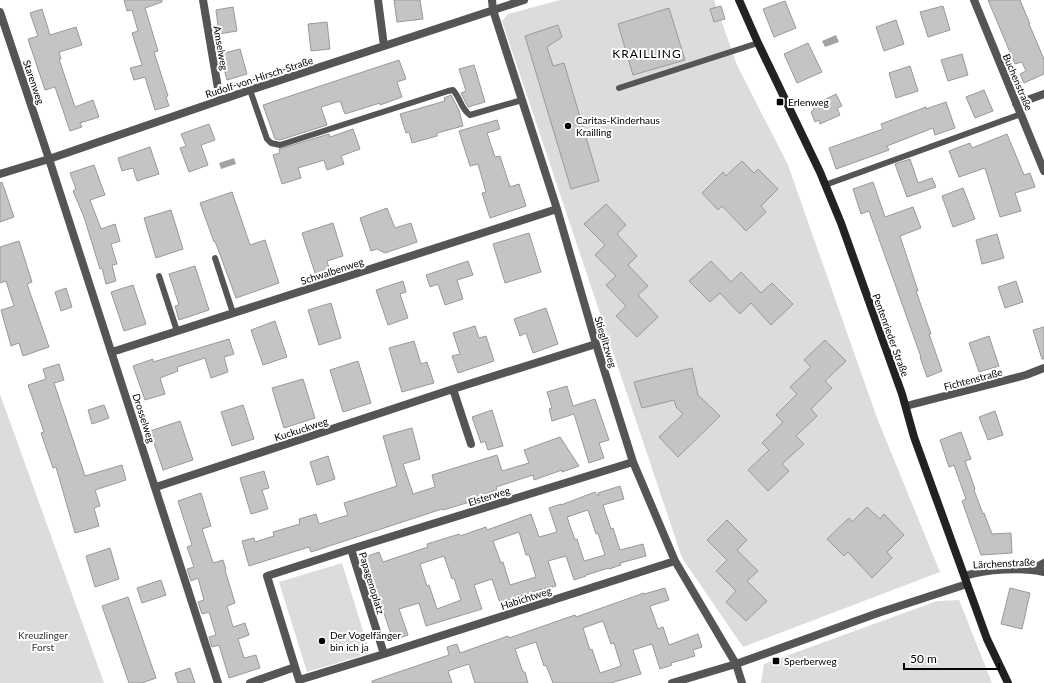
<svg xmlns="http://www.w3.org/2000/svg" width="1044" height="683" viewBox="0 0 1044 683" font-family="Lato,sans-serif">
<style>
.green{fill:#dcdcdc}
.water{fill:#a3a3a3}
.building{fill:#c4c4c4;stroke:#999;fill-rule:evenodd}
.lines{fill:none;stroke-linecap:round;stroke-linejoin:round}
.lane{stroke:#555;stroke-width:6}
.street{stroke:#555;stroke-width:8}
.secondary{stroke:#222;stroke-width:8}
.poi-dot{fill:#000;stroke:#fff;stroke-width:1.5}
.labels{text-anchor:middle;stroke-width:4;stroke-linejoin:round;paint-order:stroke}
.street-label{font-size:10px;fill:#000;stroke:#fff}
.poi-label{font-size:10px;fill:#000;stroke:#fff;text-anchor:start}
.park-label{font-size:10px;fill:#333;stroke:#fff}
.quarter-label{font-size:12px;letter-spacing:1px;fill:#000;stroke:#fff}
</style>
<rect width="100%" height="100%" fill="#fff"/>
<path class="green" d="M560 0H714L737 65 788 165 877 418 940 572 743 647 682 558 502 21 508 14Z
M0 394 104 683H0Z
M342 563 370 653 307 672 279 582Z
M959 600 992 683H761L764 664 937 601Z"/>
<path class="water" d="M836 35 839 42 825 47 822 41Z
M234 158 236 164 221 169 219 163Z"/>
<path class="building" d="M124 0H162V2L145 8 158 51 154 52 168 96 166 97 169 106 155 110 145 77 134 80 130 68 142 65 132 33 138 31 132 10 127 11Z
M394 0H420L423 19 397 22Z
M988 0H1020L1030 24H1029L1044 59V74L1024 83 1020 74 1026 71 1022 62 1015 64Z
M785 1 796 28 774 37 763 9Z
M721 6 725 19 714 22 710 9Z
M943 6 950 30 928 37 920 12Z
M233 7 237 31 219 34 216 10Z
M669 8 685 60 633 75 618 24Z
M42 9 50 35 76 27 82 45 59 52 61 59H59L75 107 93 100 99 117 80 123 82 127 70 131 55 87 45 90 28 39 38 36 30 13Z
M896 20 904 44 884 51 876 27Z
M327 22 330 49 311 51 308 24Z
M558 25 562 37 547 47 553 66 564 63 599 181 571 189 525 36Z
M808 43 822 72 797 83 784 54Z
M240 49 247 74 227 80 220 54Z
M962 54 968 75 948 81 941 60Z
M399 60 406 79 397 82 402 97 380 105V103L345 114 340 101 321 107 327 125 280 140 275 139 263 105Z
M474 65 485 102 468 107 461 93 466 91 459 69Z
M910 66 918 91 896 98 889 73Z
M984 90 993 111 975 118 966 97Z
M836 94 842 106 837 108 840 115 820 124 819 120 815 122 811 112 814 110 812 106Z
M451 95 459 110 463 126 437 133V136L412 143 409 132 406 133 400 114 445 101 444 98Z
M946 102 955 128 935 135 933 128 887 146 889 150 836 169 829 148 883 129 881 124 926 107V109Z
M497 120 500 129 487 133 495 157 500 156 510 187 519 184 526 206 490 218 482 193 486 192 478 164 470 166 459 131Z
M209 124 215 140 201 145 208 165 189 172 180 148 186 146 181 134Z
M353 129 360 149 341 156 344 164 327 170 324 160 298 168 301 178 282 184 273 155 280 153 279 149 329 134 330 137Z
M1007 134 1024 175 1030 173 1035 187 1015 193 1021 211 1000 217 985 168 959 177 949 151 970 143 972 148Z
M150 147 159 174 137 181 133 168 122 171 118 158Z
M910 159 918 183 932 178 936 187 907 197 895 164Z
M742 161 754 173 758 169 778 189 761 206 766 212 746 231 722 206 718 210 702 193 723 172 726 176Z
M94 165 105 195 90 200 101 229 115 224 120 241 111 244 117 264 112 265 116 281 106 284 102 268 100 269 84 217 73 191 76 189 70 173Z
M2 182 14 217 0 222V183Z
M873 182 885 217 913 207 921 228 900 236 918 291H916L931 334H929L942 371 927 377 920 357H921L869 211 861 214 853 189Z
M963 188 975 219 953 227 942 196Z
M232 192 250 245 265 240 279 283 236 298 215 241 214 242 200 203Z
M606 204 626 225 617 234 637 256 628 265 648 286 638 295 658 317 637 337 616 316 626 306 606 285 616 276 595 255 605 245 584 224Z
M387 208 395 228 411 223 417 242 385 253 377 249 371 251 360 218Z
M171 210 183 249 156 258 144 218Z
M333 223 343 256 327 261 330 272 316 276 302 233Z
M529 233 541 272 505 283 493 244Z
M997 234 1004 258 982 264 976 240Z
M19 241 32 282 27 284 49 347 23 356 19 343 11 346 1 310 14 306 6 281 0 283V247Z
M468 261 473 275 457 280 463 299 445 305 438 284 430 287 426 275Z
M711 261 731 282 741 272 761 293 772 283 793 304 771 325 751 303 740 314 720 293 710 302 689 281Z
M195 266 209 310 179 320 175 306 179 305 169 274Z
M403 281 406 292 400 294 408 318 388 325 376 290Z
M1016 281 1023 302 1005 308 998 287Z
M133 285 146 324 124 331 111 292Z
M66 288 72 307 61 311 55 292Z
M331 303 341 338 319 345 308 310Z
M546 308 558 344 533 353 526 333 520 336 514 319Z
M275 321 287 357 263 365 251 330Z
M475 326 479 338 486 336 494 361 458 373 452 356 460 354 453 333Z
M1044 327V359H1042L1033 330Z
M989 336 999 366 979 372 969 343Z
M229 339 234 354 224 357 228 372 211 378 205 358 177 367 178 371 160 378 165 394 145 400 133 366 153 359V362Z
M825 340 846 361 825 381 832 388 811 409 817 416 796 436 804 444 782 464 789 471 768 491 748 470 769 450 762 443 783 422 776 415 797 394 790 387 811 367 804 360Z
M414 341 421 364 427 362 434 383 402 392 389 348Z
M358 361 371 403 343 412 330 370Z
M59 364 64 380 54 383 85 476 122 465 126 480 95 490 100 506 94 508 99 526 75 533 56 467 53 468 41 433 44 432 28 385 46 379 43 369Z
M692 368 698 395 720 416 678 457 659 437 683 414 676 407 674 400 642 408 634 382Z
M303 379 315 418 284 428 272 388Z
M567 386 573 406 595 399 609 440 599 443 604 458 589 463 574 414 552 421 549 409 552 408 547 392Z
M104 405 109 418 92 424 88 410Z
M243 405 254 439 232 446 221 412Z
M492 410 503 446 488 450 485 441 481 443 472 417Z
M995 411 1003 435 988 440 979 417Z
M180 421 193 460 163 470 150 431Z
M412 428 420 459 403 464 413 494 435 487 432 475 497 455 502 471 529 463 524 450 560 437 579 466 562 472V470L534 480 533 475 496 487 497 490 469 499 470 502 443 510 442 509 311 552 309 547 249 566 242 541 254 538 255 542 274 536 273 532 300 524 299 519 316 514 319 524 348 515 344 503 397 486 383 436Z
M961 432 971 459 965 461 975 489 974 490 983 514 984 513 992 534 1011 533 1012 553 981 555 962 501 966 499 954 465 949 467 940 440Z
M328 456 335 479 317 485 310 462Z
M264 471 269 488 262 490 268 509 251 514 240 478Z
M620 486 624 499 603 505 611 529 613 528 620 550 643 544 646 556 620 563 621 565 609 569V568L586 575V576L574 580 566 556 548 561 556 586 541 590V589L500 603 492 579 474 585 482 609 426 626 419 603 399 609 408 635 393 640 365 557 379 552 383 562 428 547 427 544 459 534 460 536 486 527 487 530 531 514 539 537 557 532 549 508 561 504V505L595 492 598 496H599L598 493ZM588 510 596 534 598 533 605 555 584 561 577 539 575 540 567 517ZM519 532 526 555H529L536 577 510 585 503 562 501 563 493 541ZM444 556 452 579 454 578 461 600 437 609 429 585 427 586 420 564Z
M201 493 211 526 202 529 213 563 223 560 226 570H225L235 603 227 606 233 627 245 623 249 635 238 639 244 658 256 655 260 668 229 678 219 645 212 647 209 637 216 635 209 612 202 614 198 602 204 600 198 578 191 581 187 569 194 567 187 547 192 545 178 501Z
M867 507 880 519 884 514 904 535 887 552 892 558 872 578 848 552 844 556 827 539 849 518 852 522Z
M727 520 747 540 737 550 758 571 747 581 767 601 746 621 726 602 736 591 716 571 727 560 707 540Z
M110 548 119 579 95 587 86 556Z
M161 580 166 595 142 603 137 588Z
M665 588 669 600 650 606 658 629 663 627 669 645 698 634 702 647 693 650 695 656 671 663 672 665 660 669 652 644 633 650 641 674 611 683H553L546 665 544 666 536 642 515 649 523 672H525L528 683H475L469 664 448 671 452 683H372V681L449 655 447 647 457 644 460 653 508 636 509 638 575 615 576 617 644 593V594ZM603 621 611 644 614 643 621 666 600 673 592 649 590 650 583 628Z
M1010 588 1030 593 1022 629 1001 624Z
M128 597 156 678 142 683H129L102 606Z
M190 668 195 683H178L175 673Z"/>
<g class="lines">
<path class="lane" d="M619 88 758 43
M250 90 267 139 271 143 280 145 448 91 453 90C461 99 461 109 470 115L522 100
M825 185 1021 114
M215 258 233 313
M159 276 177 331"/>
<path class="street" d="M203 0 220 100
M378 0 384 46
M492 0 493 10 557 209 596 344 633 462 675 561 736 664 742 683
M974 0 1044 171
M0 12 49 159 218 683
M1016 104 1044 94
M0 174 49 159 250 90 524 0
M112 352 557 209
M453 389 471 444
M906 406 1026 375 1044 368
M156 487 453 389 596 344
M351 549 384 654 299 680 267 576Z
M351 549 633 462
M1033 569 1044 563
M965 576C985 569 1024 567 1044 572
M384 654 675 561
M250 683 295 667
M672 683 736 664 878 613 967 584"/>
<path class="secondary" d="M739 0 758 43 820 172 841 223 902 394 914 437 987 639 1008 683"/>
</g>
<g class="poi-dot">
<rect x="776" y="98" width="8" height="8" rx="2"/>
<circle cx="568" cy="126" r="4"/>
<circle cx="322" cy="641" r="4"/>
<rect x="772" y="657" width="8" height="8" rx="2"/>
</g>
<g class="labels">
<g class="street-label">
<text transform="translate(221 48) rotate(80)" y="4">Amselweg</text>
<text transform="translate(259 77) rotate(-18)" y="4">Rudolf-von-Hirsch-Straße</text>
<text transform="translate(34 82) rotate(71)" y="4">Starenweg</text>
<text transform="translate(1018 82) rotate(67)" y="4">Buchenstraße</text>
<text transform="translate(332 271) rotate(-18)" y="4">Schwalbenweg</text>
<text transform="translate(891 335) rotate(70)" y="4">Pentenrieder Straße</text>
<text transform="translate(606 342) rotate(73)" y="4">Stieglitzweg</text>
<text transform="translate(973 379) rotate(-15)" y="4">Fichtenstraße</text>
<text transform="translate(144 418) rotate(72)" y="4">Drosselweg</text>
<text transform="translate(301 429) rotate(-18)" y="4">Kuckuckweg</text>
<text transform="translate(489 496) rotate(-17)" y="4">Elsterweg</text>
<text transform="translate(1004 563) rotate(-3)" y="4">Lärchenstraße</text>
<text transform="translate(372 583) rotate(73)" y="4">Papagenoplatz</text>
<text transform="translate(526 598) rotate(-18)" y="4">Habichtweg</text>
</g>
<g class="poi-label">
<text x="788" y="106">Erlenweg</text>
<text x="576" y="124">Caritas-Kinderhaus<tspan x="576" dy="12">Krailling</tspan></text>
<text x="330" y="639">Der Vogelfänger<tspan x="330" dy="12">bin ich ja</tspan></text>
<text x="784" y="665">Sperberweg</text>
</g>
<g class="park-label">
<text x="43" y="639">Kreuzlinger<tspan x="43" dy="12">Forst</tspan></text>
</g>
<g class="quarter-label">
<text x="647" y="58">KRAILLING</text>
</g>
</g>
<path d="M904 663v6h95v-6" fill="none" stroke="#000000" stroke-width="2"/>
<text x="910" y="663" font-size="12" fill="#000000" stroke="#ffffff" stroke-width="3" paint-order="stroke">50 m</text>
</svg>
